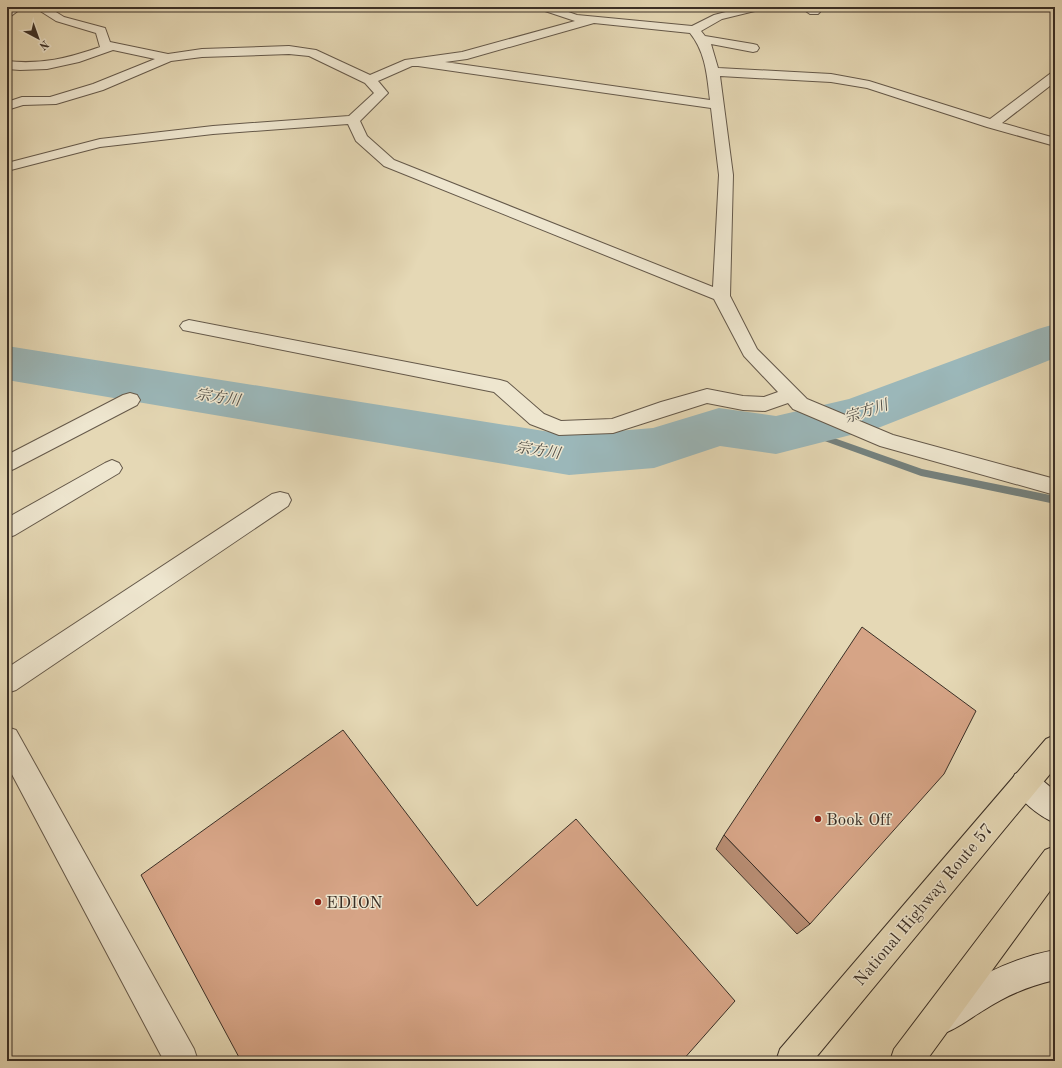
<svg xmlns="http://www.w3.org/2000/svg" width="1062" height="1068" viewBox="0 0 1062 1068" font-family="'Old Standard TT','Noto Serif JP',serif">
<style>
.lines{fill:none;stroke-linecap:round;stroke-linejoin:round}
.stream{fill:#74817e;fill-rule:evenodd}
.river{fill:#9bb7b9;fill-rule:evenodd}
.street-casing{stroke:#65594a;stroke-width:2}
.secondary-casing{stroke:#3a2f26;stroke-width:2}
.highway-casing{stroke:#3a2f26;stroke-width:2}
.street{fill:#eee6cf;fill-rule:evenodd}
.secondary{fill:#eee6cf;fill-rule:evenodd}
.highway{fill:#e5d8b5;fill-rule:evenodd}
.wall{fill:#b88d73;stroke:#3a2f26}
.building{fill:#d6a486;stroke:#3a2f26}
.poi-dot{fill:#8f2418;stroke:#eee6cf;stroke-width:1.5}
.labels{text-anchor:middle;stroke-width:3;stroke-linejoin:round;paint-order:stroke}
.water-label{font-size:15px;font-style:italic;fill:#4d4a43;stroke:#eee6cf}
.near-poi-label{font-size:17px;fill:#3a2f26;stroke:#eee6cf;text-anchor:start}
.near-street-label{font-size:17px;fill:#3a2f26;stroke:#eee6cf}
</style>
<rect width="100%" height="100%" fill="#e5d8b5"/>
<filter id="stains"><feTurbulence type="fractalNoise" baseFrequency=".005" numOctaves="4"/><feColorMatrix values="0 0 0 0 .2 0 0 0 0 .09 0 0 0 0 .02 0 0 0 .5 -.17"/></filter>
<radialGradient id="worn" r=".72"><stop offset=".6" stop-color="#630" stop-opacity="0"/><stop offset="1" stop-color="#630" stop-opacity=".3"/></radialGradient>
<g class="lines">
<path class="stream" d="M800 426 922 469 1055 496V504L921 476 797 431 795 429 797 427Z"/>
<path class="river" d="M1055 324V358L878 428 776 454 720 446 654 468 569 475 7 380V346L569 435 653 428 719 408 776 416 849 399 1038 329Z"/>
<g class="street-casing">
<path id="street" d="M10 7H23L11 16 7 17V9Z
M34 7H48L64 17 105 28 110 42 168 54 202 49 289 46 316 50 370 75 405 60 462 52 575 21 539 9 537 7H554L577 15 692 26 714 15 745 7H765L763 9 722 19 701 31 705 36 753 44 757 45 759 48 757 51 753 52 711 44 718 68 831 74 869 81 990 119 1051 73 1055 72V82L1002 123 1055 138V146L987 127 867 88 831 82 720 76 733 175 730 296 757 349 807 399 893 435 1055 479V495L880 446 793 409 788 403 765 411 743 410 707 403 613 433 559 435 530 424 494 392 183 330 180 326 183 322 189 320 500 380 507 382 544 414 561 421 612 419 661 402 707 389 743 396 764 397 778 392 744 356 714 299 384 166 356 141 348 124 213 134 100 147 7 171V163L100 139 213 126 349 116 374 93 365 83 309 56 289 54 202 57 171 61 103 90 56 104 23 105 7 110V102L22 97H50L93 84 155 59 113 50 79 62 47 69 20 70 7 69V61C40 65 69 58 100 47L96 33 56 21ZM594 23 690 33C706 53 707 76 710 100L445 62 467 59ZM412 66H418L711 108 719 175 713 287 394 160 367 136 360 121 388 93 378 81Z
M800 7H814L820 12 818 14H810Z
M130 393 137 395 140 400 137 405 14 469 7 472V455L123 395Z
M112 460 119 463 122 468 119 473 15 535 7 538V518L105 463Z
M280 492 288 494 291 500 288 506 16 690 7 693V668L272 494Z
M7 727 16 730 194 1049 198 1061H164L7 765Z"/>
</g>
<g class="secondary-casing">
<path id="secondary" d="M1025 770 1035 774 1055 791V823C1039 816 1018 800 1011 783L1015 774Z
M1055 950V980C1029 986 1007 995 984 1010 972 1017 961 1026 947 1032L936 1027 931 1016C932 1013 934 1007 936 1005 940 1000 948 996 954 993 985 972 1018 957 1055 950Z"/>
</g>
<g class="highway-casing">
<path id="highway" d="M1055 735V768L813 1061H776L780 1049 1046 739Z
M1055 846V884L926 1061H890L894 1049 1045 850Z"/>
</g>
<use href="#street" class="street"/>
<use href="#secondary" class="secondary"/>
<use href="#highway" class="highway"/>
</g>
<path class="wall" d="M724 835 810 924 797 934 716 849Z"/>
<path class="building" d="M862 627 976 711 944 774 810 924 724 835Z
M343 730 477 906 576 819 735 1001 682 1061H241L141 875Z"/>
<g class="poi-dot">
<circle cx="818" cy="819" r="4"/>
<circle cx="318" cy="902" r="4"/>
</g>
<g class="labels">
<g class="water-label">
<text transform="translate(218 397) rotate(9)" y="5">宗方川</text>
<text transform="translate(866 411) rotate(-18)" y="5">宗方川</text>
<text transform="translate(538 450) rotate(9)" y="5">宗方川</text>
</g>
<g class="near-poi-label">
<text x="826" y="825">Book Off</text>
<text x="326" y="908">EDION</text>
</g>
<g class="near-street-label">
<text transform="translate(923 904) rotate(-50)" y="6">National Highway Route 57</text>
</g>
</g>
<rect width="1062" height="1068" fill="none" stroke="#e5d8b5" stroke-width="24"/>
<rect x="8" y="8" width="1046" height="1052" fill="none" stroke="#3a2f26" stroke-width="2"/>
<rect x="12" y="12" width="1038" height="1044" fill="none" stroke="#3a2f26"/>
<g transform="translate(38 38) rotate(139)" stroke="#eee6cf" stroke-width="3" paint-order="stroke">
<path d="M0-3L7 15L0 10L-7 15Z" fill="#3a2f26"/>
<text y="-6" font-size="11" font-weight="bold" text-anchor="middle" fill="#3a2f26">N</text>
</g>
<rect width="100%" height="100%" filter="url(#stains)"/>
<rect width="100%" height="100%" fill="url(#worn)"/>
</svg>
